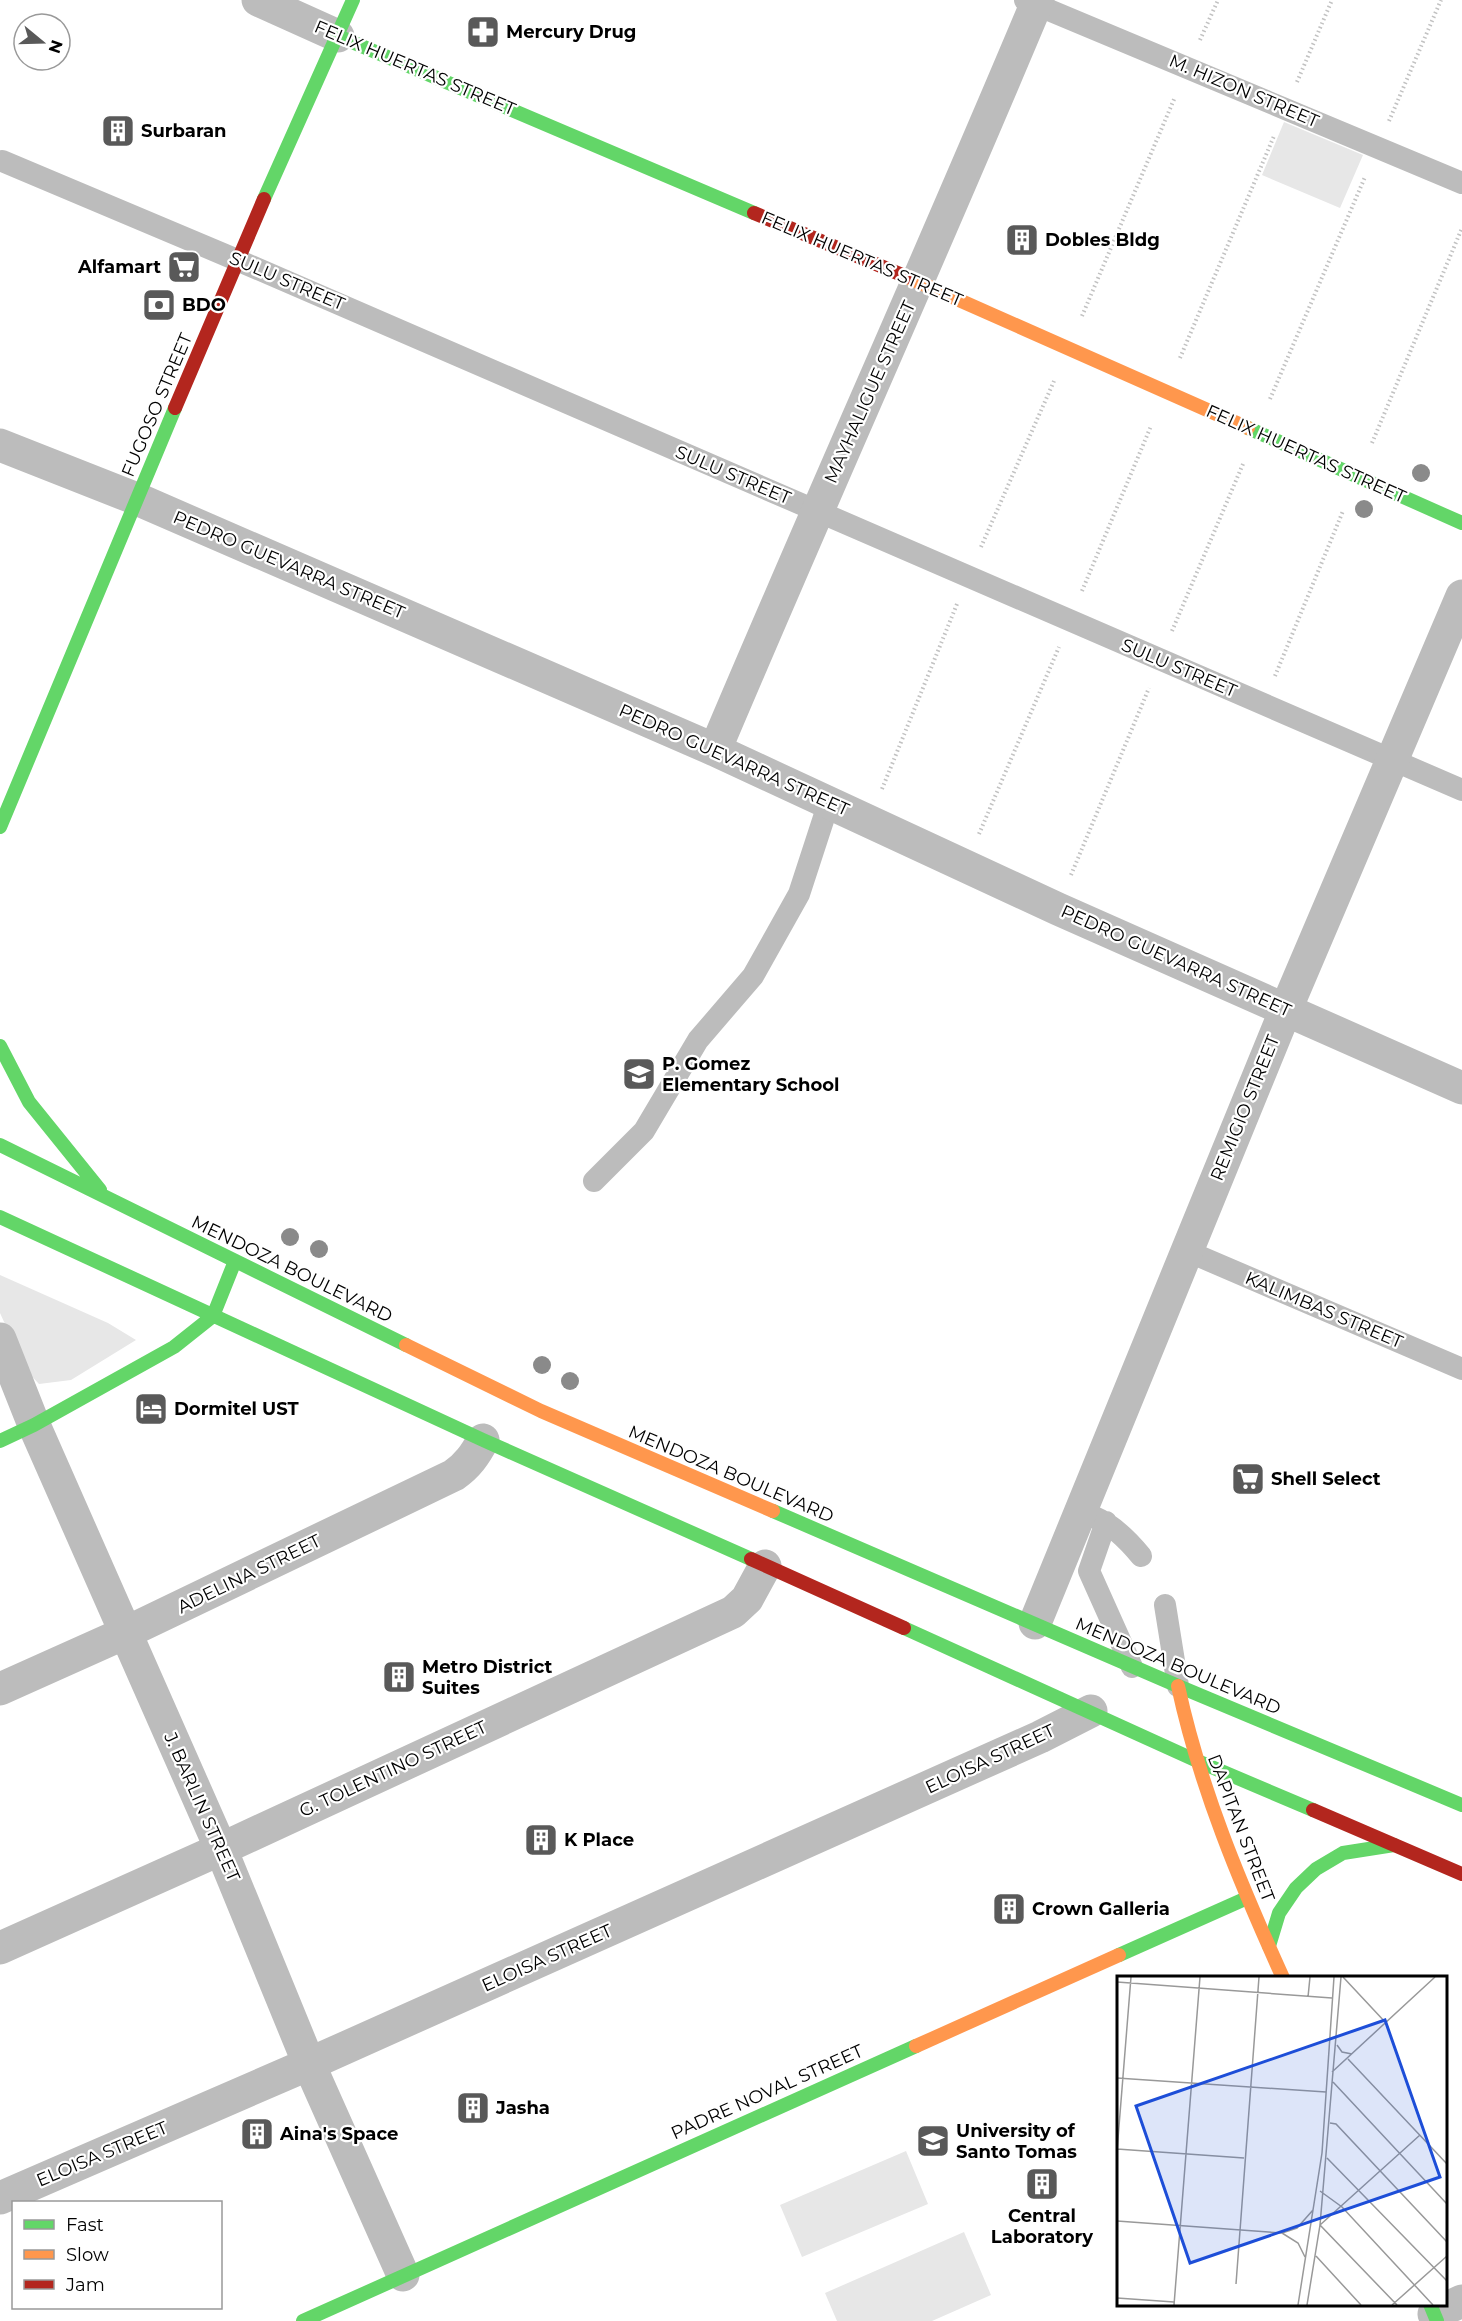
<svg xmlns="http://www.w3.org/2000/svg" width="1462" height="2321" viewBox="0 0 1462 2321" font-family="Montserrat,sans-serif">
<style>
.green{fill:#e7e7e7}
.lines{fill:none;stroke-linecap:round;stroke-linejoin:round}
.path{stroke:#c2c2c2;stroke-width:4;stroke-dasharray:1.5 3;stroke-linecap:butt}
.lane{stroke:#bcbcbc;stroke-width:22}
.street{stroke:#bcbcbc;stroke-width:33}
.fast{stroke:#63d668;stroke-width:14}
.slow{stroke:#ff974d;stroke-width:14}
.jam{stroke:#b3261e;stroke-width:14}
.tree{fill:#8a8a8a}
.labels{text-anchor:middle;stroke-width:4.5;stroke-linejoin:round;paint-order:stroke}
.poi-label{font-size:18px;font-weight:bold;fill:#000;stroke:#fff;text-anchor:start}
.street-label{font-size:18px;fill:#000;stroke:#fff}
.inset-road{fill:none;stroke:#999;stroke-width:1.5}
.view{fill:#1d4ed8;fill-opacity:0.15;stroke:#1d4ed8;stroke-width:3}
.inset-edge{fill:none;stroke:#000;stroke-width:3}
</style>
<rect width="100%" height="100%" fill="#fff"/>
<path class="green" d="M1284 122 1363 155 1340 208 1262 175Z
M0 1275 108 1323 136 1340 71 1380 39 1384 26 1370 0 1313Z
M906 2151 928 2204 802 2257 780 2205Z
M964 2232 991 2295 932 2321H837L825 2293Z"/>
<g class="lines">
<path class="path" d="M1200 40 1218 0
M1297 82 1332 0
M1389 121 1441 0
M1082 316 1175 97
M1180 358 1274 136
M1270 399 1365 177
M1372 443 1462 228
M981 547 1054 381
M1082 591 1151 426
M1172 631 1243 464
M1275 676 1343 511
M882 789 957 604
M979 834 1059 647
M1071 875 1149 688"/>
<path class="lane" d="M1025 0 1462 183
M2 161 237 260 1462 790
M594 1181 644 1131 698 1040 753 976 799 894 829 802
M1187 1251 1462 1369
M1094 1517C1113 1525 1128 1540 1141 1556
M1106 1522 1089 1571 1132 1667
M1165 1605 1178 1686"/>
<path class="street" d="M258 0 338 36
M0 445 137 499 715 750 1058 909 1462 1088
M715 750C821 499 933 251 1038 0
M0 1339 34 1425 221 1849 309 2064 403 2275
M1035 1623 1286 1009 1462 596
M0 1689 125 1633 454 1475C468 1465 475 1455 483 1440
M0 1948 221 1849 733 1612 747 1599 765 1566
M0 2198 309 2064 1040 1737 1091 1711
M1434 2314 1462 2301"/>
<path class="fast" d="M338 36 754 213
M264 199 353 0
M1248 428 1462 523
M0 827 175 408
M0 1046 29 1102 100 1190
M0 1145 406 1345
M0 1217 483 1440 751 1559
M0 1441 34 1425 174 1347 213 1316 235 1261
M773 1511 1178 1686 1462 1805
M904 1628 1195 1760 1313 1810
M1269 1946 1279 1913 1296 1888 1316 1869 1343 1853 1394 1845
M1119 1955 1247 1898
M1430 2304 1437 2321
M303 2321 916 2046"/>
<path class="slow" d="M907 277 1248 428
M406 1345 541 1411 773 1511
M1178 1686C1200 1788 1240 1883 1283 1978
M916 2046 1119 1955"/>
<path class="jam" d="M754 213 907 277
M175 408 264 199
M751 1559 904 1628
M1313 1810 1462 1874"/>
</g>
<g class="tree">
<circle cx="1421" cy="473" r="9"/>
<circle cx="1364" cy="509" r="9"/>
<circle cx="290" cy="1237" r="9"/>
<circle cx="319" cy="1249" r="9"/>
<circle cx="542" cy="1365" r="9"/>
<circle cx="570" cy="1381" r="9"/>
</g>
<defs>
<g id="pharmacy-square" transform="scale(1.725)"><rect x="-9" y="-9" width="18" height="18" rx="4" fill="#595959" stroke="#fff"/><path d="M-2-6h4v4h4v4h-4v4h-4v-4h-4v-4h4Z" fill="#fff"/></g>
<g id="building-square" transform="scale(1.725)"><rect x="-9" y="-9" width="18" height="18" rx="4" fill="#595959" stroke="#fff"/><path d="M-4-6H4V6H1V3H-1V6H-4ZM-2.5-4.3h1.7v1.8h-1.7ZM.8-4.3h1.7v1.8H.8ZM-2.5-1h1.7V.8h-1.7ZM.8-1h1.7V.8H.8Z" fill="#fff"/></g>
<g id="supermarket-square" transform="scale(1.725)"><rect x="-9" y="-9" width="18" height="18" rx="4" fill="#595959" stroke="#fff"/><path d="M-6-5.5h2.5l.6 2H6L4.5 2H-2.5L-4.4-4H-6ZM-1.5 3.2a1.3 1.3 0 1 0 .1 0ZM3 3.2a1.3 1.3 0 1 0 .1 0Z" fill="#fff"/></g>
<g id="bank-square" transform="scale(1.725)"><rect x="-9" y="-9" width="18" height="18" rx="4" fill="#595959" stroke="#fff"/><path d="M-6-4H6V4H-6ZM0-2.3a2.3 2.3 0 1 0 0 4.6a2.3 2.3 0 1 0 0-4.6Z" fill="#fff"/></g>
<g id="school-square" transform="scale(1.725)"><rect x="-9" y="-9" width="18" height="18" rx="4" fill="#595959" stroke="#fff"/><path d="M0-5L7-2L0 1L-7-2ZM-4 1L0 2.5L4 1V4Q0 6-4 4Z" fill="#fff"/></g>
<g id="hotel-square" transform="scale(1.725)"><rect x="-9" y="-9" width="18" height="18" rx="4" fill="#595959" stroke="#fff"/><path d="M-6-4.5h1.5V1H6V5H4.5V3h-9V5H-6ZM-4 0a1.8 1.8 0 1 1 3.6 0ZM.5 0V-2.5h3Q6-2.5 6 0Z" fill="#fff"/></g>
<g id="university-square" transform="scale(1.725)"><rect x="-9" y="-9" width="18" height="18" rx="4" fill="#595959" stroke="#fff"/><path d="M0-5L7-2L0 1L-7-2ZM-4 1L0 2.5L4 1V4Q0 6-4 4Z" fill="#fff"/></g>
</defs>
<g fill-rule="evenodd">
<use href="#pharmacy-square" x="483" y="32"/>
<use href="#building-square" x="118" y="131"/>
<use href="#building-square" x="1022" y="240"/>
<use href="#supermarket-square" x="184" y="267"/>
<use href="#bank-square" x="159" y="305"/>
<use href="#school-square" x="639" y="1074"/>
<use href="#hotel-square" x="151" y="1409"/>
<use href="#supermarket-square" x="1248" y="1479"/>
<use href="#building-square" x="399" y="1677"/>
<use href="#building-square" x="541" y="1840"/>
<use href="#building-square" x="1009" y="1909"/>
<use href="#building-square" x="473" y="2108"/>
<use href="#building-square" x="257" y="2134"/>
<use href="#university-square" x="933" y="2141"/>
<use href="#building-square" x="1042" y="2184"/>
</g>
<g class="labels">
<g class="poi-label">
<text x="506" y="38">Mercury Drug</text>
<text x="141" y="137">Surbaran</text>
<text x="1045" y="246">Dobles Bldg</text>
<text x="161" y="273" text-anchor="end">Alfamart</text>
<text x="182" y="311">BDO</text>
<text x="662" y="1070">P. Gomez<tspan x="662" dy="21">Elementary School</tspan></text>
<text x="174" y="1415">Dormitel UST</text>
<text x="1271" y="1485">Shell Select</text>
<text x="422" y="1673">Metro District<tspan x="422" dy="21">Suites</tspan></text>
<text x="564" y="1846">K Place</text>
<text x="1032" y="1915">Crown Galleria</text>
<text x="496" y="2114">Jasha</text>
<text x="956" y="2137">University of<tspan x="956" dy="21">Santo Tomas</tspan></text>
<text x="280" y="2140">Aina's Space</text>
<text x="1042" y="2222" text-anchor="middle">Central<tspan x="1042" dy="21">Laboratory</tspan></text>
</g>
<g class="street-label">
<text transform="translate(415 68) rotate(23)" y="6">FELIX HUERTAS STREET</text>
<text transform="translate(1244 91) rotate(23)" y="6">M. HIZON STREET</text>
<text transform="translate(862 259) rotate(23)" y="6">FELIX HUERTAS STREET</text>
<text transform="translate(287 281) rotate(23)" y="6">SULU STREET</text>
<text transform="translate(870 392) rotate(-66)" y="6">MAYHALIGUE STREET</text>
<text transform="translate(157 405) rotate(-67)" y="6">FUGOSO STREET</text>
<text transform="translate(1306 454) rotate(24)" y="6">FELIX HUERTAS STREET</text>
<text transform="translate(733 475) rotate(23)" y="6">SULU STREET</text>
<text transform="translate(289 565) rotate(23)" y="6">PEDRO GUEVARRA STREET</text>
<text transform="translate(1179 668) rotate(23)" y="6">SULU STREET</text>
<text transform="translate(734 760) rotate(24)" y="6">PEDRO GUEVARRA STREET</text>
<text transform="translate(1176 961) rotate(24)" y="6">PEDRO GUEVARRA STREET</text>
<text transform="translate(1245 1108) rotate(-68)" y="6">REMIGIO STREET</text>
<text transform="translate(292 1269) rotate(26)" y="6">MENDOZA BOULEVARD</text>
<text transform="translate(1324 1310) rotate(23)" y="6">KALIMBAS STREET</text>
<text transform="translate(731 1474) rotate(23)" y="6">MENDOZA BOULEVARD</text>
<text transform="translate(249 1574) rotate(-26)" y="6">ADELINA STREET</text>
<text transform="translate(1178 1666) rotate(23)" y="6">MENDOZA BOULEVARD</text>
<text transform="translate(990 1759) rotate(-25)" y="6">ELOISA STREET</text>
<text transform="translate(393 1769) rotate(-25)" y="6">G. TOLENTINO STREET</text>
<text transform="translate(202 1807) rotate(66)" y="6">J. BARLIN STREET</text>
<text transform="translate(1241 1828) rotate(69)" y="6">DAPITAN STREET</text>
<text transform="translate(547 1958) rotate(-24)" y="6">ELOISA STREET</text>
<text transform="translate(767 2092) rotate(-24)" y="6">PADRE NOVAL STREET</text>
<text transform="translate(102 2154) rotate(-23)" y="6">ELOISA STREET</text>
</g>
</g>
<g transform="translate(1117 1976)">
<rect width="330" height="330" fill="#fff"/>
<path class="inset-road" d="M226 1 269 47M0 6 215 22M191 21 193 1M220 69 225 76 235 78M231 83 330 188M215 96 318 1M0 102 209 116M216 106 330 228M213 147 219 148 330 266M0 173 127 182M0 175 14 1M210 182 330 305M203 215 225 231 316 329M0 245 165 257M165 257 180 252 196 234M165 257 181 267 188 281M199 280 244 329M119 308 142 1M0 322 57 326M57 329 83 1M181 329 205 177 217 1M190 329 203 249 224 1M275 329 330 280M280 329 203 249 303 159"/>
<path class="view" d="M268 44 323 201 73 287 19 130Z"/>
<rect width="330" height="330" class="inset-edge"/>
</g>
<rect x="12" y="2201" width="210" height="108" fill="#ffffff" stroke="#999999" stroke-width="1.5"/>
<rect x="24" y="2220" width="30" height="9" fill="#63d668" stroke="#999999" stroke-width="1.5"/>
<text x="66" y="2231" font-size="18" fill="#000000">Fast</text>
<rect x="24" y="2250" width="30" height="9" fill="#ff974d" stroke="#999999" stroke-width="1.5"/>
<text x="66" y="2261" font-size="18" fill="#000000">Slow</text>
<rect x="24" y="2280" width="30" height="9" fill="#b3261e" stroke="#999999" stroke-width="1.5"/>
<text x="66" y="2291" font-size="18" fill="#000000">Jam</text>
<g transform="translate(42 42) rotate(109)"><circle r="28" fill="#ffffff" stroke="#999999" stroke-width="1.5"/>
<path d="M0-4.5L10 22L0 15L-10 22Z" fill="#595959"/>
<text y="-9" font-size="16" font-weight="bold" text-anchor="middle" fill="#000000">N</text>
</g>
</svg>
